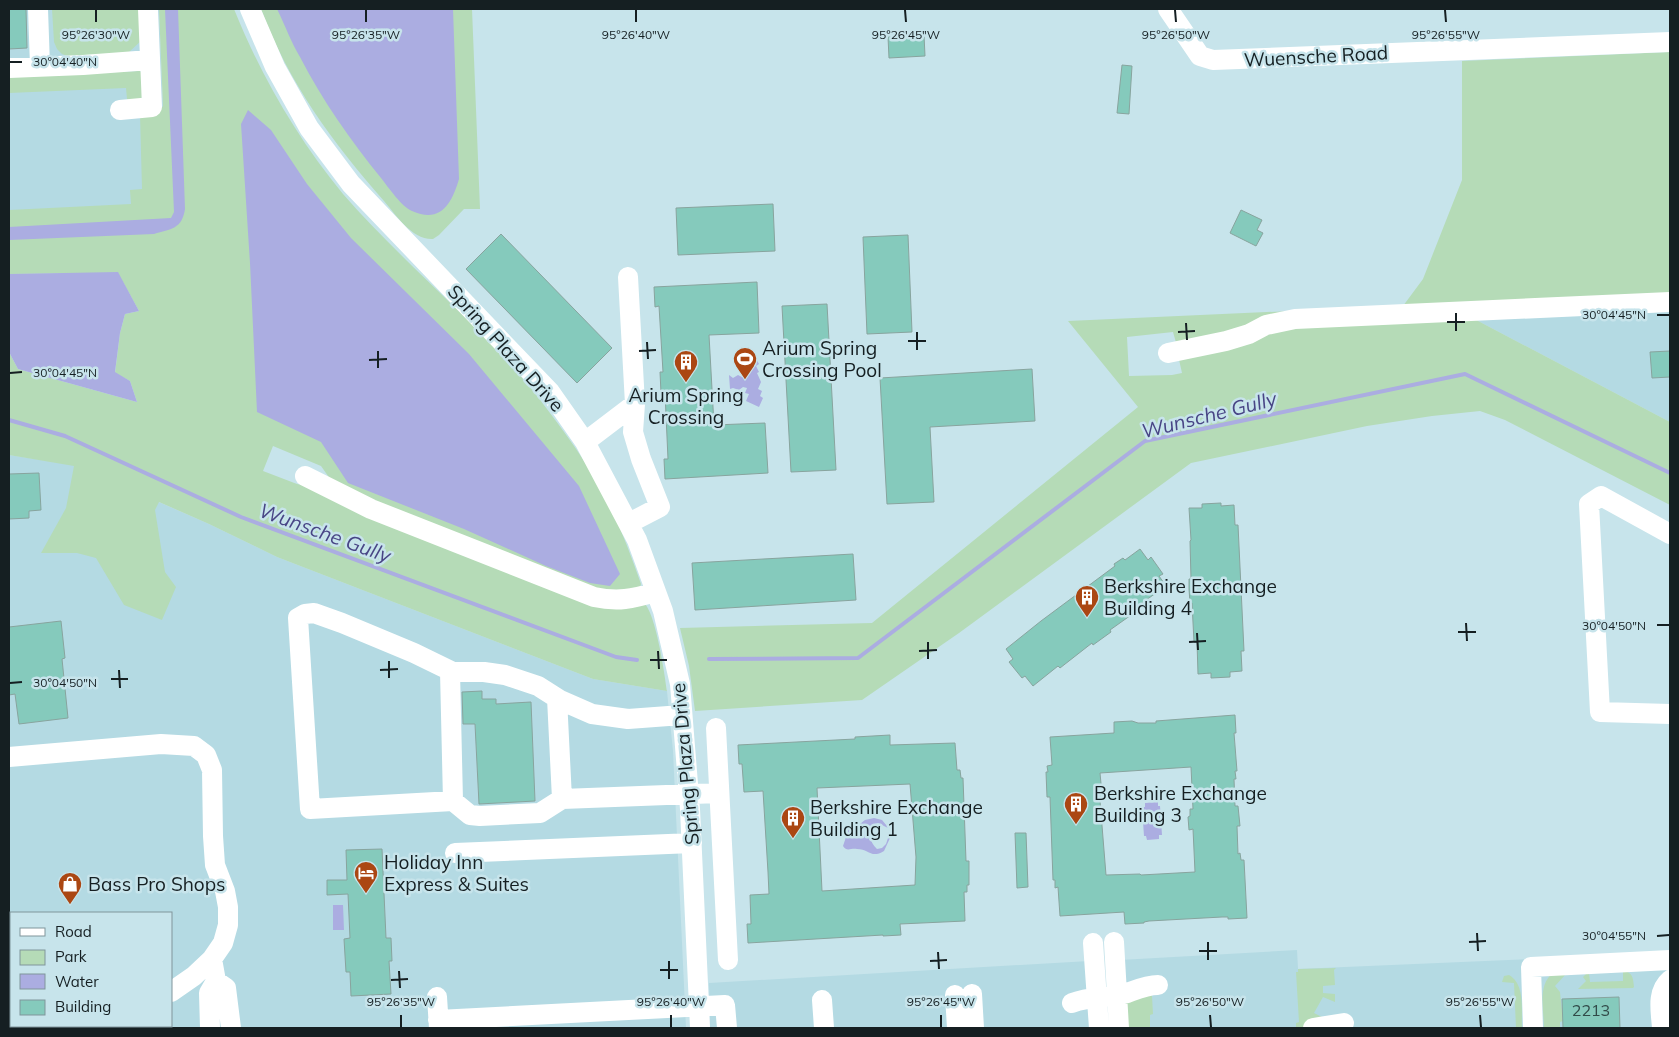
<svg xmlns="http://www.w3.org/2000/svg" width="1679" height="1037" viewBox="0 0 1679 1037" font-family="Mulish,sans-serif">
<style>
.built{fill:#b4dae3;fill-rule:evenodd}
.green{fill:#b5dbb7}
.water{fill:#abade1}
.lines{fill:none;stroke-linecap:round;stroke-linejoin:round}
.stream{stroke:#abade1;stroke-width:4}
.building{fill:#85cabc;stroke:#88a49e;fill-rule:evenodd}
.minor{stroke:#fff;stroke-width:20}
.ticks{fill:none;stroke:#151f22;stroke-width:2}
.labels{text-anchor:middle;stroke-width:5;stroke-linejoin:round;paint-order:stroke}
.number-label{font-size:16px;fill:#314a48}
.street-label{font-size:19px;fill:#151f22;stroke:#c7e4eb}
.poi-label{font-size:19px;fill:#151f22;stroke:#c7e4eb;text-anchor:start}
.water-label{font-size:20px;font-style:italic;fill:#484585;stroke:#c7e4eb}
.ticks-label{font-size:12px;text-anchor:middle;fill:#151f22;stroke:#c7e4eb;stroke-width:5;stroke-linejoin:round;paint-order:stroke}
</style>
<rect width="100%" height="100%" fill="#c7e4eb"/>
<path class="built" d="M9 9H159L167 214 9 219Z
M1670 294V422L1463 313Z
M9 455 74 465 209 524 277 557 593 679 667 691 673 751 686 1028H9ZM11 913H171V1026H11Z
M1297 950 1298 969 1670 953V1028H1125L1120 960Z
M1089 961 1093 1028H710L709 983Z"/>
<path class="green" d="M52 9H142V40L128 53 67 56 62 54 57 49 54 42Z
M159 9H234C261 76 297 138 343 194 410 271 493 334 553 417 573 444 596 476 610 506 622 531 632 558 641 584 638 603 606 595 592 592L397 516 355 498 333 483 321 466 273 446 263 471 297 484 316 488 352 506 588 600C598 602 608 605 619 605 626 605 634 600 642 602 655 606 665 676 667 691L593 679 277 557 209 524 159 502 155 510 165 572 176 587 162 620 124 605 96 558 77 553H41L66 508 74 466 9 455V352L18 369 137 402 130 381 115 373 120 333 125 314 139 311 118 273 9 274V210L131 204 130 190 142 189 140 114H157L163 106Z
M261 9H472L480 209H464L439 235 433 239C412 240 396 215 384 201 333 143 288 82 261 9Z
M1670 52V298L1305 313 1272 319 1250 330 1227 337 1177 346 1173 332 1127 337 1129 376 1172 375 1182 373 1178 355 1217 349 1253 337 1271 327 1297 322 1463 313 1670 422V505L1505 420 1480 411 1432 416 1367 426 1191 463 959 633 862 700 695 711 689 666 680 628 872 623 1138 407 1068 321 1403 306 1423 279 1462 180V61Z
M140 71 142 73 143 97 139 99H127L126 88 9 93V77Z
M1336 968 1334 970 1335 985 1323 986V993L1335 994V1002L1323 997 1314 1013 1330 1021 1306 1028H1296V1023L1299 1022 1296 972H1298V969Z
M1623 971C1633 972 1633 978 1634 987L1633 988 1578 989 1586 981 1583 977 1587 973H1589L1590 982 1623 981Z
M1553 973 1566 974 1555 986 1560 992 1563 1021 1560 1022V1028H1544C1544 1010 1537 985 1553 973Z
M1509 975C1526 985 1521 1011 1522 1028H1516L1514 983 1502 982 1504 976Z
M1150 994 1152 996 1153 1014 1150 1015V1028H1125L1124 1004Z"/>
<path class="water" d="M165 9H178L185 209C182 229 171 229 154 234L9 240V227L171 218 174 212Z
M277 9H453L459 179C452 203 441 224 412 211 402 207 388 187 381 178 351 141 322 100 300 57 291 42 285 25 277 9Z
M248 110 271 130 307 184 351 238 469 354 579 486 620 574 610 586 590 583 546 566 464 529 348 483 321 442 257 412 250 263 241 124Z
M118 272 139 311 125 314 120 333 115 372 130 381 137 402 18 369 9 352V274Z
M755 357 759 364 756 366 759 372 757 373 761 382 758 389 762 391 760 396 763 398 759 407 746 401 749 394 745 393 747 388 743 387 739 390 733 388 730 389 729 375 733 378 738 375 742 377 746 376 744 370 747 369 744 362Z
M1158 802V806H1160L1162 835H1159V839L1147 840 1146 836H1144L1142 807H1145V803Z
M874 818 882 820 887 826 888 828 878 823 875 824C869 832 869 842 877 849L882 848 886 844 888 838H890L884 851C871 859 869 849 857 849 850 848 847 852 843 846L846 837 841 830 846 825 856 827 865 820Z
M333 905H343L344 930H333Z"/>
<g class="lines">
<path class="stream" d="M9 420 65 436 241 517 616 657 637 660
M709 659 858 658 1145 441 1465 374 1670 473"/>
</g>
<path class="building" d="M9 9H26L27 48 9 49Z
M924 35 925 56 889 58 888 37Z
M1122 65 1132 66 1129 114 1117 113Z
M773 204 775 251 678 255 676 208Z
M1241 210 1262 220 1257 230 1263 233 1256 246 1230 233Z
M501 234 612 348 577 383 466 269Z
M908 235 912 332 867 334 863 237Z
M757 282 759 333 709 335 714 425 765 423 768 473 665 479 664 459H668L665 393H661L660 372H663L659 306 655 307 654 287Z
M827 304 836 470 791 472 782 306Z
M1670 351V377L1652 378 1650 352Z
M1032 369 1035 421 930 427 934 502 887 504 880 378Z
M39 473 41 510 29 511V518L9 519V474Z
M1221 503V506L1234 505 1235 525H1238L1244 651H1241L1242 671 1230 672V677L1211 678V673L1198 674 1197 642H1194L1192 603H1190L1189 589V579H1191L1190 541 1191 540 1189 508H1202V504Z
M1140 549 1148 560 1151 557 1163 574 1159 576 1166 586 1139 605 1141 608 1110 630 1111 632 1093 645 1092 643 1060 668 1058 666 1033 686 1025 676 1022 678 1009 662 1013 659 1006 649 1041 621 1115 566 1114 564 1123 558 1125 560Z
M853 554 856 600 695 610 692 563Z
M61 621 65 658 62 659 68 718 19 724 15 694 9 695V627Z
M482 691V699H496V704L531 702 535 801 479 804 475 724H463L462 692Z
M1235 715 1236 733H1234L1237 771H1235L1236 779H1234L1235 806H1238L1240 826H1237L1238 854 1240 853 1241 860H1244L1247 918 1228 919V917H1222L1149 921 1144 922V923L1125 924 1124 912 1060 916 1058 887 1055 888V880H1053L1050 797H1047L1046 772H1048L1047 766 1052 765 1050 737 1114 733V722L1132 721 1138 723H1156V721ZM1191 767 1193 809H1190V816L1188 817 1189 830 1193 829 1195 872 1141 875 1140 874 1106 875 1100 801V794H1102L1100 773Z
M890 735V745L955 743 957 770H960L961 778H963L966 861H969V885H967V892H964L965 921 900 924 901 935 883 936V935L748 943 747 924H751L750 895 769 894 768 872 763 791 744 792 742 764H739L738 745 855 739V737ZM910 784 916 857 915 885 822 891 817 788Z
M1015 833H1026L1028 887 1017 888Z
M382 849 386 938H391L392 961H389L391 994 351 996 350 972H346L344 939 350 938 348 894 327 895V880H347L346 850Z
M1619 997 1620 1028H1563L1562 999Z"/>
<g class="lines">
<path class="minor" d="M38 9 40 66
M250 9 275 67 309 128 351 184 550 392 585 442 637 540 663 611 680 684 690 809 700 1028
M1168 9 1200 56 1213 60 1670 42
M9 68 83 65 150 60
M120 110 152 107 148 9
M628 277 635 404 633 432 641 459 660 507 629 523
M1168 353 1226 341 1249 334 1266 325 1295 319 1670 302
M585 442 635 404
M305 476 371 509 594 597C618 602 632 599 656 592
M1670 534 1601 496 1589 504 1600 712 1670 714
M450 671 453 801
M557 698 562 799
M682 715 628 719 592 714 560 700 538 686 505 675 484 672H453L414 653 342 623 314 613 305 614 298 618 310 809 453 801 470 815 480 816 540 813 562 799 719 793
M716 728 728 960
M9 757 161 744 194 746 206 755 212 770 213 836 215 865 225 891 228 907V925L223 943 212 959 216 981
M455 853 692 843
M1114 942 1119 1028
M1093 943 1099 1028
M171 992 194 976 212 959
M972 994 974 1028
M955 995 957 1028
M437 997 439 1028
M822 1000 824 1028
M1072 1003C1090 996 1109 998 1127 993 1138 989 1147 985 1158 985
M9 1016H11
M438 1020 725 1005 727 1028
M210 1028 209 993 216 981 226 988 231 1028
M1313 1028 1344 1023
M1533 1028 1531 967 1670 960
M1662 1028C1661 1012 1656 992 1670 980"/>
</g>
<path class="ticks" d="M96 10V22M366 10V22M636 10V22M905 10 906 22M1175 10 1176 22M1445 10 1446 22M10 62H22M1456 313V331M1657 315H1669M1447 322H1465M1186 323 1187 340M917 332V350M1178 332 1195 331M908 341H926M647 342 648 359M378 351V368M639 351 656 350M369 360 387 359M10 373 22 372M1466 623 1467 641M1657 625H1669M1458 632H1476M1197 633 1198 650M928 642V659M1189 642 1206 641M658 651 659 669M919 651 937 650M650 660H667M389 661V678M119 670 120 688M380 670 398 669M111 679H128M10 683 22 682M1477 933 1478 951M1657 936 1669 935M1208 942V960M1469 942 1486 941M1199 951H1217M938 952 939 969M669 961V979M930 961 947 960M660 970H678M399 971 400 988M391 980 408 979M401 1015V1027M671 1015V1027M941 1015V1027M1210 1015 1211 1027M1480 1015 1481 1027"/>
<defs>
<g id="stadium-pin" transform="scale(1.25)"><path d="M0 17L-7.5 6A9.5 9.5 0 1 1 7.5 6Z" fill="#ab4713" stroke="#c7e4eb"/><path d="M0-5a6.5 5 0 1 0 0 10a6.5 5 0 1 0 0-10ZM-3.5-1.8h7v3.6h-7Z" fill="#fff"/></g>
<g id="building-pin" transform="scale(1.25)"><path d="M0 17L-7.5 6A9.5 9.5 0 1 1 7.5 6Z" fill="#ab4713" stroke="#c7e4eb"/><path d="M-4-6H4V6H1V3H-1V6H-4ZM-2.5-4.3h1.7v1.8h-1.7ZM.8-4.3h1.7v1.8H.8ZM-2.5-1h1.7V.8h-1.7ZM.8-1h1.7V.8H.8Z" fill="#fff"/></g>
<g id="hotel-pin" transform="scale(1.25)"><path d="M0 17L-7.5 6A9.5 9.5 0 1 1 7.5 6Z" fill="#ab4713" stroke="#c7e4eb"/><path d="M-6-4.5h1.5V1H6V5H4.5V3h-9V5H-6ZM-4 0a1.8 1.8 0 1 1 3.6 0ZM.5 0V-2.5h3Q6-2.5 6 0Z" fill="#fff"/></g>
<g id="shop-pin" transform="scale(1.25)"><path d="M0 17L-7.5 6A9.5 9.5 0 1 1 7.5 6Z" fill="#ab4713" stroke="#c7e4eb"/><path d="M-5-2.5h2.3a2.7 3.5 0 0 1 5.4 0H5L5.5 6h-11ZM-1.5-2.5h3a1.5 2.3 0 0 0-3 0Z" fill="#fff"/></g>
</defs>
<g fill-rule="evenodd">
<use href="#stadium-pin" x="745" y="359"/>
<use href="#building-pin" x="686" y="362"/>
<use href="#building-pin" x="1087" y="597"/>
<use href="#building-pin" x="1076" y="804"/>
<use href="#building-pin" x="793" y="818"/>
<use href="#hotel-pin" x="366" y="873"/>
<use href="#shop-pin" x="70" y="884"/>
</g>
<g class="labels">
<g class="number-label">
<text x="1591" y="1016">2213</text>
</g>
<g class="street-label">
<text transform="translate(1316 56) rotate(-3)" y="7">Wuensche Road</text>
<text transform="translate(506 348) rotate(48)" y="7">Spring Plaza Drive</text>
<text transform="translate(685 764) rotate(-95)" y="7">Spring Plaza Drive</text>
</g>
<g class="poi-label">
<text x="762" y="355">Arium Spring<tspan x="762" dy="22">Crossing Pool</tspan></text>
<text x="686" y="402" text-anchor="middle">Arium Spring<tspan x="686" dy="22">Crossing</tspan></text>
<text x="1104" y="593">Berkshire Exchange<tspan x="1104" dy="22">Building 4</tspan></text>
<text x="1094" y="800">Berkshire Exchange<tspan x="1094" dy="22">Building 3</tspan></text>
<text x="810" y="814">Berkshire Exchange<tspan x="810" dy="22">Building 1</tspan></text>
<text x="384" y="869">Holiday Inn<tspan x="384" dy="22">Express &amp; Suites</tspan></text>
<text x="88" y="891">Bass Pro Shops</text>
</g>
<g class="water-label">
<text transform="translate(1209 415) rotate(-14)" y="7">Wunsche Gully</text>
<text transform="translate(325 533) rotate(20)" y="7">Wunsche Gully</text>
</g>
</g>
<g class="ticks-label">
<text x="96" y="39">95°26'30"W</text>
<text x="366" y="39">95°26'35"W</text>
<text x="636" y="39">95°26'40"W</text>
<text x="906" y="39">95°26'45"W</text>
<text x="1176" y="39">95°26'50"W</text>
<text x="1446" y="39">95°26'55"W</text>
<text x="65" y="66">30°04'40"N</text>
<text x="1614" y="319">30°04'45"N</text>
<text x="65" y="377">30°04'45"N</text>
<text x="1614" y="630">30°04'50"N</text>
<text x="65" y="687">30°04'50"N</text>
<text x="1614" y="940">30°04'55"N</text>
<text x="401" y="1006">95°26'35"W</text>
<text x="671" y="1006">95°26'40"W</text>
<text x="941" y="1006">95°26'45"W</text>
<text x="1210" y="1006">95°26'50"W</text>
<text x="1480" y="1006">95°26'55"W</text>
</g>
<rect width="1679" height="1037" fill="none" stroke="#151f22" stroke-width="20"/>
<rect x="10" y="912" width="162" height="115" fill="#c7e4eb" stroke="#80959b"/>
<rect x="20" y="928" width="25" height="8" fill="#ffffff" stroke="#80959b"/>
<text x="55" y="937" font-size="15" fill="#151f22">Road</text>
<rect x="20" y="950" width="25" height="15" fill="#b5dbb7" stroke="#80959b"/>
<text x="55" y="962" font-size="15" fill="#151f22">Park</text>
<rect x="20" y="974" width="25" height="15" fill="#abade1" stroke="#80959b"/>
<text x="55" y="987" font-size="15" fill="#151f22">Water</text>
<rect x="20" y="1000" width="25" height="15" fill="#85cabc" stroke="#80959b"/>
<text x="55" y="1012" font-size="15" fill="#151f22">Building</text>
</svg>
